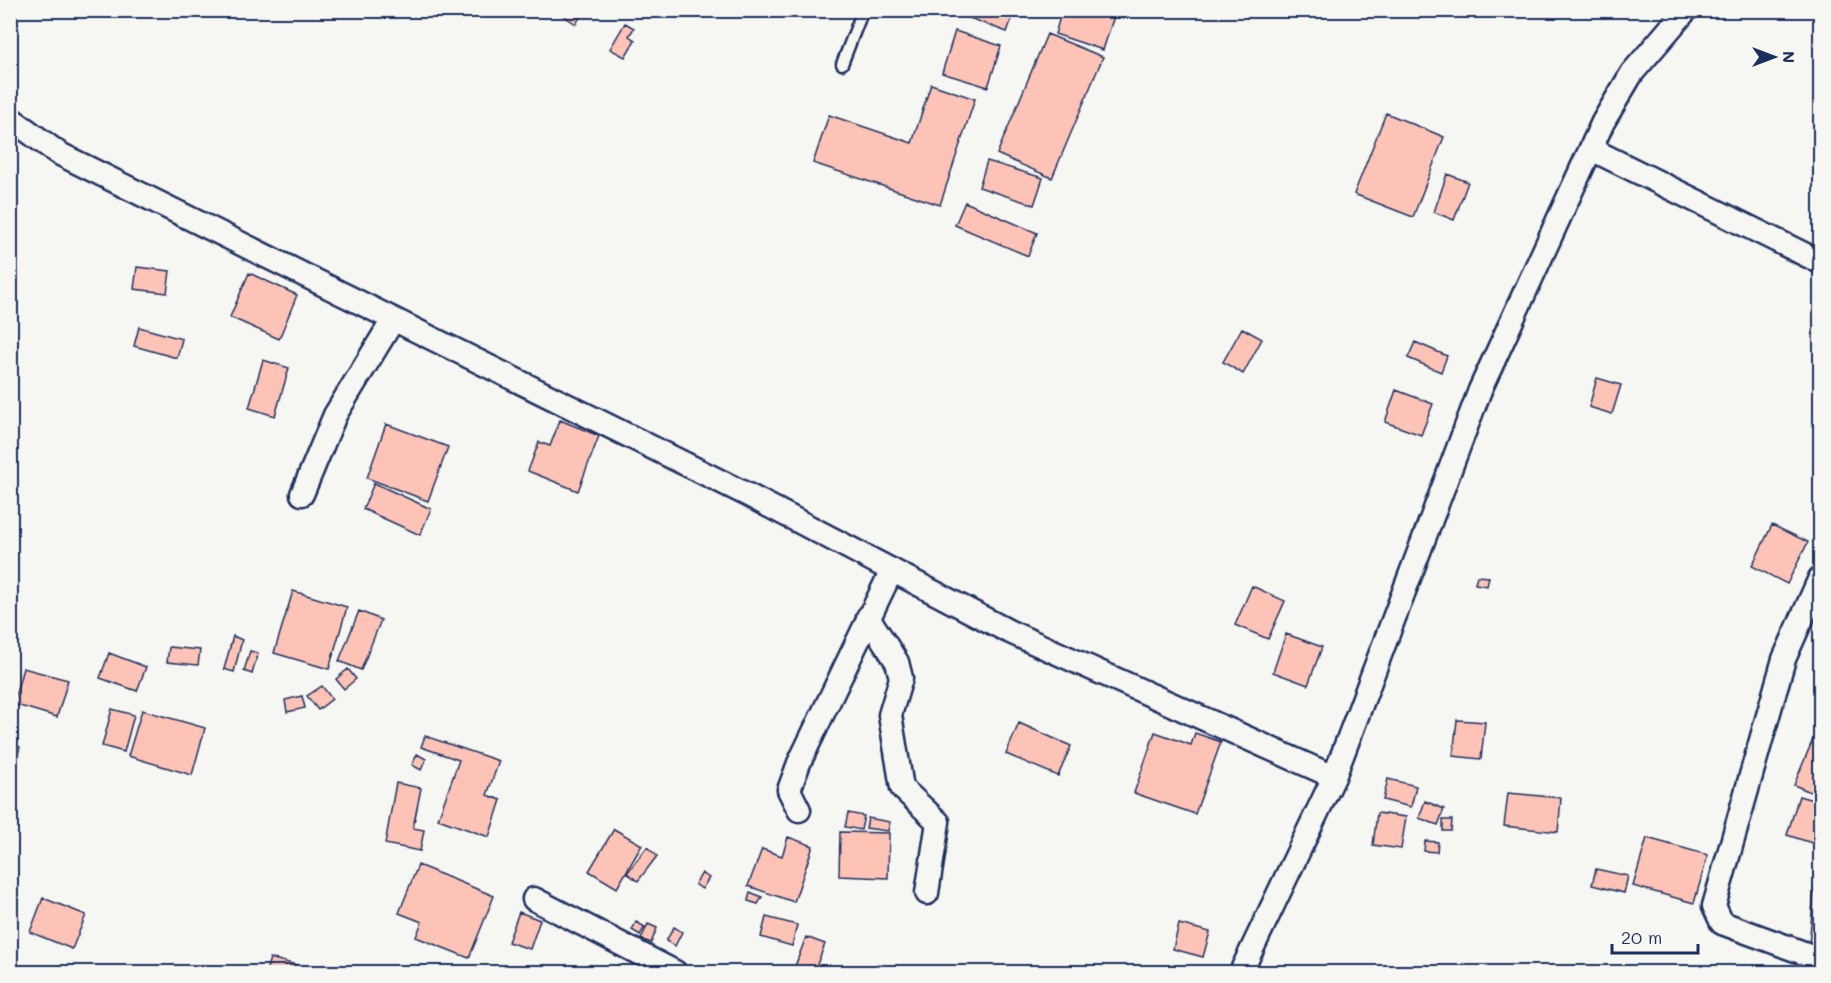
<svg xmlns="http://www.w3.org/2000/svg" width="1831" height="983" viewBox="0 0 1831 983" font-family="Mali,sans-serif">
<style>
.building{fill:#fec3b7;stroke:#1b2f5e;stroke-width:1.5}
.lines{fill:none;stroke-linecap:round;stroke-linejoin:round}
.lane-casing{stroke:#1b2f5e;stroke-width:15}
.street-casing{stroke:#1b2f5e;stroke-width:27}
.lane{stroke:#f6f6f2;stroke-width:10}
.street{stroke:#f6f6f2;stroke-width:22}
</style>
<rect width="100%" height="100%" fill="#f6f6f2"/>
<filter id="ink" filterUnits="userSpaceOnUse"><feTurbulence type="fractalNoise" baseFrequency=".0167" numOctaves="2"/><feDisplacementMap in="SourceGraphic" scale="12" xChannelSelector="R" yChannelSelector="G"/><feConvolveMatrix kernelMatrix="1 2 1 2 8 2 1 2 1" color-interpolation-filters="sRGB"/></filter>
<g filter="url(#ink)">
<path class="building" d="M555 10H584L576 24Z
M957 10H1015L1007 32 956 13Z
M1062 10H1116L1103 50 1055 34Z
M625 23 634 28 629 36 635 40 625 57 610 49Z
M955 31 1001 46 988 87 942 73Z
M1047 34 1103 57 1052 178 997 154Z
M931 84 975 99 940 205 813 163 829 115 912 143Z
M1386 113 1444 137 1413 217 1354 194Z
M987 161 1043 178 1034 205 979 187Z
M1447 174 1468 182 1454 220 1434 212Z
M965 202 1037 233 1028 256 955 225Z
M137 267 170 271 167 293 134 289Z
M249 273 297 295 279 339 230 317Z
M139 327 182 339 177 358 134 346Z
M1242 328 1262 339 1243 374 1223 362Z
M1415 342 1447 356 1441 372 1408 358Z
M263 360 289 368 275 416 249 408Z
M1597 378 1621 385 1612 414 1589 407Z
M1396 390 1433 404 1421 435 1385 422Z
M560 420 599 436 578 491 528 471 539 442 550 446Z
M386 424 448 447 428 501 367 478Z
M374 483 431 509 420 535 363 509Z
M1772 525 1808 542 1787 584 1752 566Z
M1477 576 1489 577 1487 586 1475 584Z
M1252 586 1285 601 1268 639 1235 625Z
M293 591 347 607 329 669 274 653Z
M359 611 381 620 361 670 339 661Z
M1286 634 1322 647 1308 685 1273 672Z
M233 636 242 640 234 672 224 669Z
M169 647 200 650 198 665 167 662Z
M250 651 258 653 252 674 244 671Z
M109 653 146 667 137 691 100 678Z
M23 668 68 680 57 717 13 704Z
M348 669 356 679 344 689 336 679Z
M322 686 332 699 318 710 307 696Z
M302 696 305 708 287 712 285 700Z
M112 709 134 715 124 752 102 746Z
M142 710 205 728 192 775 128 756Z
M1457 720 1485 722 1481 759 1453 756Z
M1019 723 1071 746 1058 776 1006 754Z
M1155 732 1191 745 1195 733 1221 742 1195 814 1134 793Z
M1816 732 1820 734V796L1794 785Z
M425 736 499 761 487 795 501 800 489 837 438 819 459 760 421 747Z
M10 744 20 747 11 780H10Z
M417 754 426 759 421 770 412 765Z
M1388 779 1416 786 1411 807 1383 800Z
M396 783 421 788 413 828 424 830 420 851 385 844Z
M1508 793 1561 798 1558 832 1504 826Z
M1799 796 1820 802 1818 845 1787 835Z
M1425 801 1444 809 1438 825 1419 818Z
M848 813 864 816 861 830 845 827Z
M1377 813 1406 817 1401 849 1373 845Z
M868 818 890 822 888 831 866 828Z
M1443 820H1452L1451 831H1443Z
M614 829 642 845 617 888 589 871Z
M840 832 889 833 888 878 839 876Z
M788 837 813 846 794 902 748 886 762 849 782 856Z
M1647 838 1708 855 1694 903 1633 886Z
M1425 841 1438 842 1437 852 1424 851Z
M647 847 657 856 638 881 627 873Z
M418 865 494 896 469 958 416 937 422 922 399 913Z
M1596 869 1628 876 1624 893 1592 885Z
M702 873 709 878 702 889 695 884Z
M1815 882 1820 883V945L1809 944Z
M750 892 762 897 758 904 748 901Z
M43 898 86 915 72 949 30 932Z
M519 912 540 920 530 949 508 942Z
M766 917 797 925 792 946 761 937Z
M636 922 645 927 640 935 632 930Z
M648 924 657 928 651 943 641 939Z
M1179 924 1210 932 1203 957 1173 949Z
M674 927 682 932 675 946 666 941Z
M806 937 825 944 814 972 794 969Z
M270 958 300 966 298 972H266Z"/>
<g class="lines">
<g class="lane-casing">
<path id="lane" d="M842 64 863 10"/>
</g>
<g class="street-casing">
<path id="street" d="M10 118 58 153 750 496 1008 631 1334 777
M1591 149 1820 262
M302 494 335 415 393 320
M1820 578 1784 659 1714 906 1722 923 1820 959
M868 617 897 662 901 678 890 715 902 788 938 822 927 893
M799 810 789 790 799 763 892 570
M534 899 675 972
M1241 972 1334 777 1480 390 1603 122 1632 73 1686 10"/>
</g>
<use href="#lane" class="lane"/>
<use href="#street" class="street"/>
</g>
</g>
<rect width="1831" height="983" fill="none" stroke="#f6f6f2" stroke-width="36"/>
<rect x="18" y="18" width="1795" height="947" fill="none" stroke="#1b2f5e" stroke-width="2" filter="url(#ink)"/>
<g transform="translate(1774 57) rotate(90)" stroke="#f6f6f2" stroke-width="4.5" paint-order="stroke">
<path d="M0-4.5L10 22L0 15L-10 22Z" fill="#1b2f5e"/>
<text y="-9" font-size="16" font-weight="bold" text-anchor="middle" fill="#1b2f5e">N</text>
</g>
<path d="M1612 944v9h86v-9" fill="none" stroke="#1b2f5e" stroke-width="3"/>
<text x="1621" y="944" font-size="18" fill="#1b2f5e" stroke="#f6f6f2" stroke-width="4.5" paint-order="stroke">20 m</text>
</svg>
